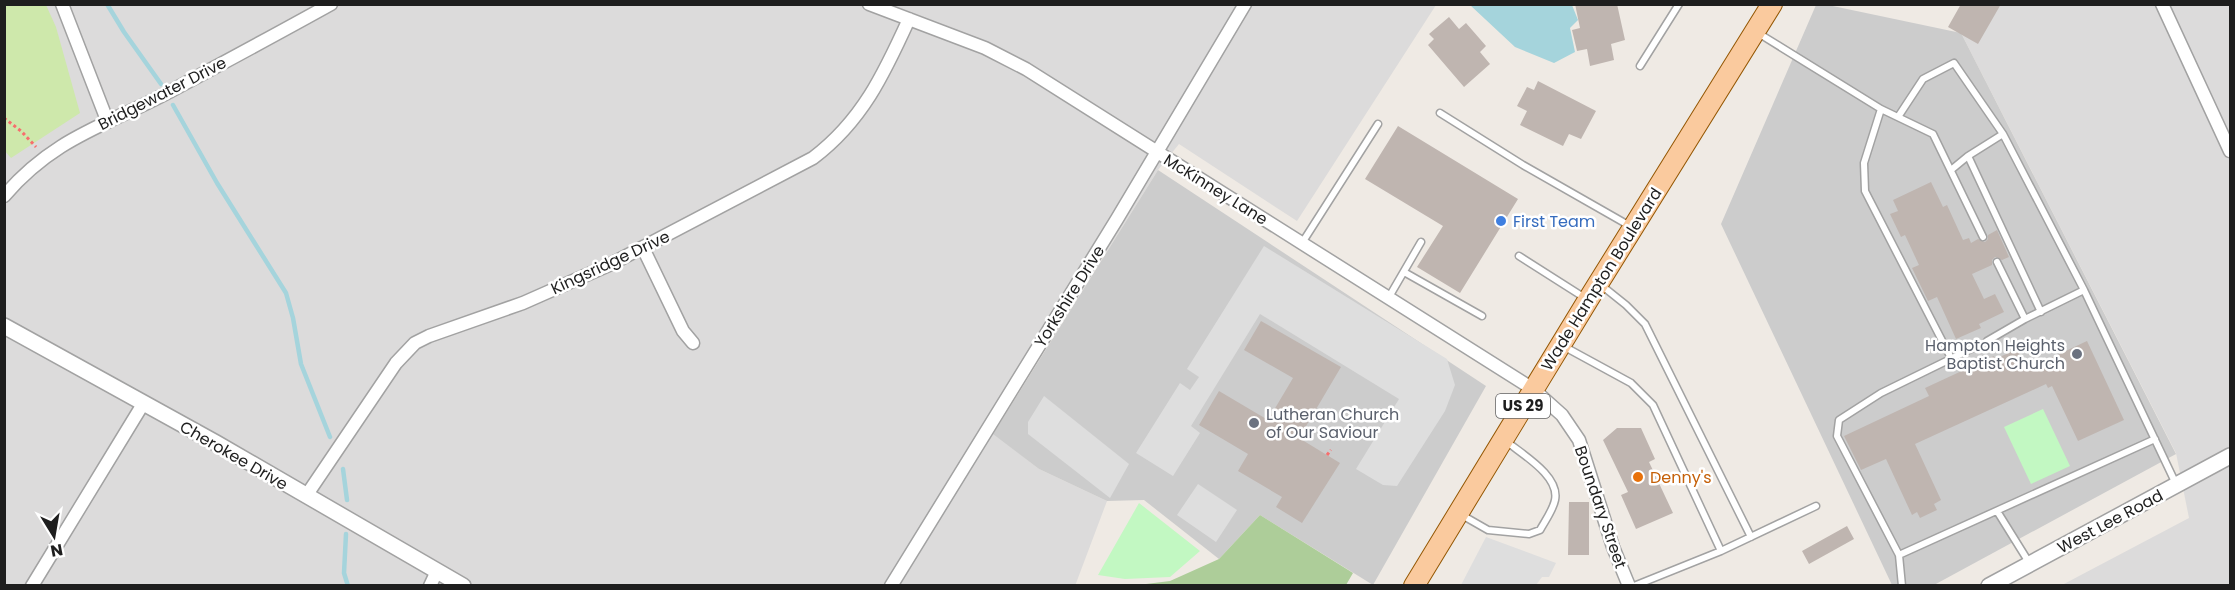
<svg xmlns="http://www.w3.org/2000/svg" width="2235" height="590" viewBox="0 0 2235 590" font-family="Poppins,sans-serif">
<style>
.residential{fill:#dcdbdb}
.religious{fill:#ccc}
.grass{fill:#cee8ab}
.forest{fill:#adcd99}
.park{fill:#c2f8c2}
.parking{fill:#dedede}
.water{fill:#a5d4dc}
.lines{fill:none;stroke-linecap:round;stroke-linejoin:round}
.stream{stroke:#a5d4dc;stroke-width:4.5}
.building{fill:#bfb5b0}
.service-casing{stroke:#a2a2a2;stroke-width:9}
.minor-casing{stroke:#a2a2a2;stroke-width:15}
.tertiary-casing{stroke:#a2a2a2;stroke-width:18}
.primary-casing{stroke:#945703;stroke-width:22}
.path{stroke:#f76e6d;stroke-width:3;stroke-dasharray:3 3;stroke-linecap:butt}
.service{stroke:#fff;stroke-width:6}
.minor{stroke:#fff;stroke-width:12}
.tertiary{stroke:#fff;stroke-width:15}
.primary{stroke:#faca9e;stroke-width:20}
.shop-dot{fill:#3f7fe0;stroke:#fff;stroke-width:2}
.worship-dot{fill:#6b7280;stroke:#fff;stroke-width:2}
.food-dot{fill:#e8710a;stroke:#fff;stroke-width:2}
.labels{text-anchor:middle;stroke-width:5;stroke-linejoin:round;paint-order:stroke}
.shield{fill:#fff;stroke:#626262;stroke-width:1.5}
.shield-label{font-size:15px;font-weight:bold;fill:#1e1e1e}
.street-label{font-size:16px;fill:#1e1e1e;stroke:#fff}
.shop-label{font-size:16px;fill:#366cbe;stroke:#fff;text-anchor:start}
.worship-label{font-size:16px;fill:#5b616d;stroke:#fff;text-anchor:end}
.food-label{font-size:16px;fill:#c56008;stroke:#fff;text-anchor:start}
</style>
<rect width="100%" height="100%" fill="#efeae4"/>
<path class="residential" d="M4 5H1436L1297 221 1179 144 1158 170 993 433 1039 469 1107 501 1075 586 5 585Z
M1981 5H2230V585H2062L2189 518 2176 453 1961 33Z"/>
<path class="religious" d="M1816 5H1828L1961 33 2176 454 1934 585H1892L1721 224Z
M1158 170 1486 386 1373 585 1260 515 1219 559 1144 500 1107 501 1039 469 993 434Z"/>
<path class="grass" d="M4 5H46L56 27 80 113 11 158 4 150Z"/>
<path class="forest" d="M1260 515 1353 573 1346 585H1138L1170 581 1219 559Z"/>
<path class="park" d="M2043 409 2070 466 2031 484 2004 427Z
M1139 503 1200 551 1170 577 1125 579 1098 575Z"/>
<path class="parking" d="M1264 246 1447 359 1455 385 1445 411 1397 486 1383 485 1356 469 1399 399 1260 314 1191 426 1200 433 1173 476 1136 453 1180 383 1190 390 1199 377 1187 369Z
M1044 396 1129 464 1110 498 1028 434V422Z
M1198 484 1237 510 1216 542 1177 515Z
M1486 537 1556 563 1549 577H1542L1536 585H1461Z"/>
<path class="water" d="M1470 5H1572L1578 20 1570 28 1575 52 1554 63 1515 47Z"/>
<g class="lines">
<path class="stream" d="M107 4 124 32 161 84
M173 105 217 183 286 293 293 318 301 364 330 437
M343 469 347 500
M346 534 344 573 348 586"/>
</g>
<path class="building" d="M1575 4H1617L1625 40 1611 44 1614 60 1590 66 1587 49 1577 51 1572 30 1580 28Z
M1961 4H2001L1978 44 1948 27Z
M1449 17 1459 29 1466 23 1486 46 1480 52 1490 64 1464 87 1428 45 1434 39 1429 34Z
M1538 81 1596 111 1581 139 1569 134 1563 146 1520 125 1527 111 1517 106 1527 87 1534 90Z
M1398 126 1518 199 1460 293 1417 267 1443 226 1365 179Z
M1931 182 1943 207 1947 205 1963 240 1969 238 1971 243 1978 239 1985 242 1988 239V235L1997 230 2009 257 2002 260 1995 257 1992 260V265L1972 274 1984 299 1995 294 2004 312 1979 324 1981 328 1956 339 1937 297 1928 301 1912 268 1919 265 1905 235 1901 237 1890 214 1898 211 1893 200Z
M1261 321 1341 367 1299 438 1340 463 1302 523 1276 507 1282 497 1238 471 1248 454 1199 425 1219 391 1268 420 1293 378 1244 350Z
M2087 341 2124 420 2078 441 2052 386 2048 388 2046 384 1915 444 1941 500 1934 504 1937 510 1920 518 1917 512 1912 515 1886 459 1861 470 1844 436 1929 396 1925 388 1994 356 1995 359 2018 349 2027 369Z
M1617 428H1641L1655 459 1649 462 1673 513 1636 529 1621 495 1628 492 1603 440Z
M1569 502H1589V555H1568Z
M1847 526 1854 539 1809 564 1802 551Z"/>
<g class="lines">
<g class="service-casing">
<path id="service" d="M1758 33 1881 109 1933 134 1983 237
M1640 66 1679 4
M1881 109 1864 163 1865 191 1951 358
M1440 113 1523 165 1630 226
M1898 117 1923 79 1954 63 2003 134 2084 290 2176 484
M1968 156 2041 312
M1951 170 1968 156 2003 134
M1302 243 1378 124
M1519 256 1585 298
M1997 262 2025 319
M1404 272 1482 316
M1601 285 1626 305 1645 324 1751 537
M1389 297 1421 242
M1987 341 2025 319 2084 290
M1563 346 1631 383 1653 405 1721 551
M1997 511 2030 564
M1460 514 1488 530 1529 534 1540 530C1545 521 1553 510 1555 500 1560 476 1523 455 1506 441
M1899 555 2155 439
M1634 586 1721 551 1816 506
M1902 586 1899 555 1837 436 1839 420 1881 393 1977 346"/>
</g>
<g class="minor-casing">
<path id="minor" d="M62 4 107 120
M869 4 985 48 1026 69 1533 389 1562 415 1579 440 1613 547 1629 586
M2162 4 2230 151
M4 196C55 137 105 126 169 92 223 63 277 34 331 4
M643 248 683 331 693 343
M306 496 396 363 415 343 429 336 523 303 609 265 813 158C862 121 884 74 909 19
M32 586 143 404
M430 586 437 571
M891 586 1117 219 1245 4"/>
</g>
<g class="tertiary-casing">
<path id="tertiary" d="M4 326 216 443 463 586
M1989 586 2230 456"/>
</g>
<g class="primary-casing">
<path id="primary" d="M1414 586 1588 300 1772 4"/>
</g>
<path class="path" d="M4 118 21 131 36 147
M1327 455 1331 450"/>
<use href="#service" class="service"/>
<use href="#minor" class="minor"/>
<use href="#tertiary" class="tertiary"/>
<use href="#primary" class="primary"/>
</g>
<circle class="shop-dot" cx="1501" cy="221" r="6"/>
<g class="worship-dot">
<circle cx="2077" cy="354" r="6"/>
<circle cx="1254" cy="423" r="6"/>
</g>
<circle class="food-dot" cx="1638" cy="477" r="6"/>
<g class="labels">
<rect class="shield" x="1496" y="394" width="54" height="24" rx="4.5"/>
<g class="shield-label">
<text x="1523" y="411">US 29</text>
</g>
<g class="street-label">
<text transform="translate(162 93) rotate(-27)" y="6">Bridgewater Drive</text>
<text transform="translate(1216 189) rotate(32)" y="6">McKinney Lane</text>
<text transform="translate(610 262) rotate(-25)" y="6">Kingsridge Drive</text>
<text transform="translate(1601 279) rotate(-58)" y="6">Wade Hampton Boulevard</text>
<text transform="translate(1069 296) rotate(-58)" y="6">Yorkshire Drive</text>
<text transform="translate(234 455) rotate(30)" y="6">Cherokee Drive</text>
<text transform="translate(1601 507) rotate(71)" y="6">Boundary Street</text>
<text transform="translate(2110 521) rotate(-28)" y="6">West Lee Road</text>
</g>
<g class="shop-label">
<text x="1513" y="227">First Team</text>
</g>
<g class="worship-label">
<text x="2065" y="351">Hampton Heights<tspan x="2065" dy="18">Baptist Church</tspan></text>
<text x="1266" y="420" text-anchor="start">Lutheran Church<tspan x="1266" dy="18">of Our Saviour</tspan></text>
</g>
<g class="food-label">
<text x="1650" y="483">Denny's</text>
</g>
</g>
<rect width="2235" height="590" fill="none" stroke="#1e1e1e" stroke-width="12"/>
<g transform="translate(54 536) rotate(169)" stroke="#ffffff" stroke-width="4.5" paint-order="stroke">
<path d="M0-4.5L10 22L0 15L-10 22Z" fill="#1e1e1e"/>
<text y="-9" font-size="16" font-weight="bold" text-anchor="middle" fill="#1e1e1e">N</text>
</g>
</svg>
